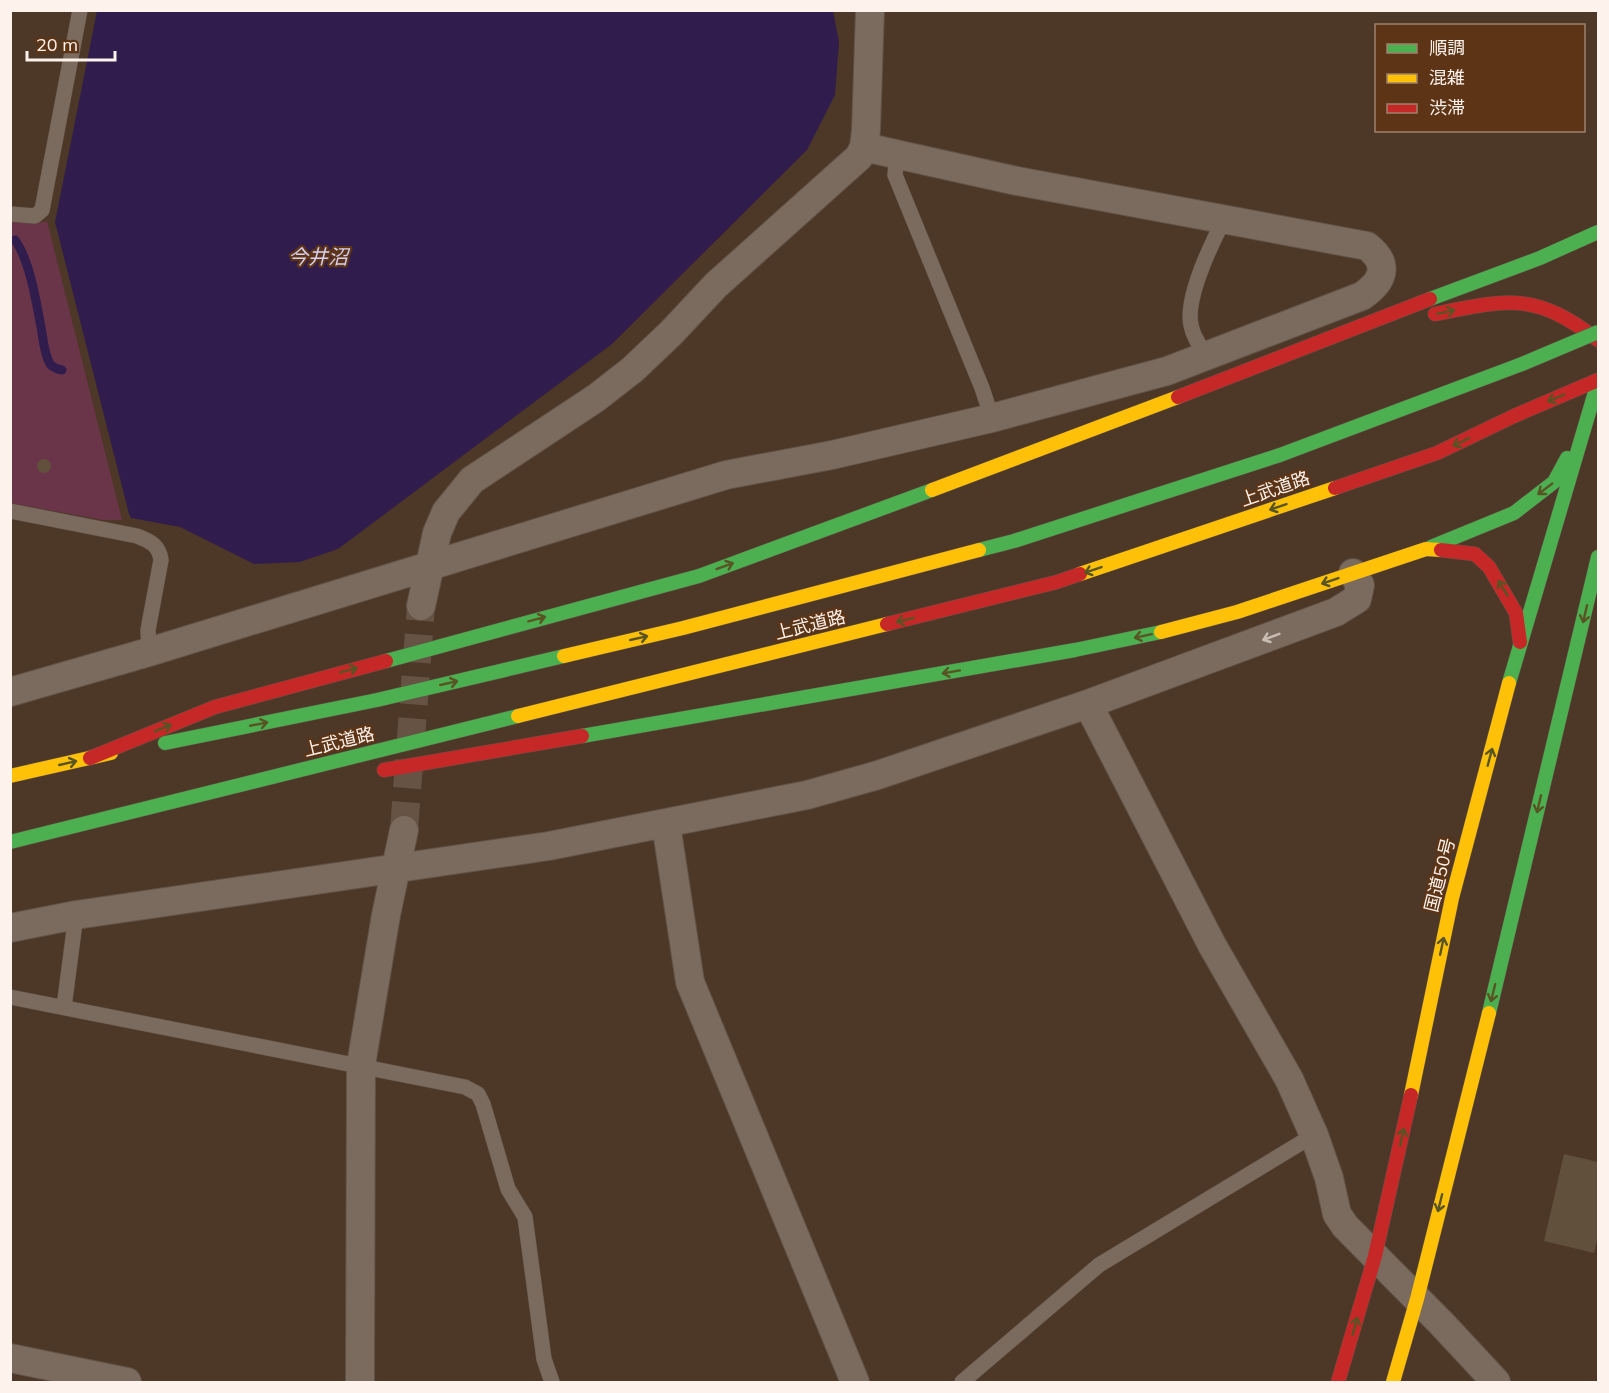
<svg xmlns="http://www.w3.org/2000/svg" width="1609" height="1393" viewBox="0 0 1609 1393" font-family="Mulish,'Noto Sans JP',sans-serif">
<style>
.green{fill:#6a3548}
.water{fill:#301d4d}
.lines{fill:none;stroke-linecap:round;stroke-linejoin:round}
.stream{stroke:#301d4d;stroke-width:9}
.building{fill:#61503c}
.street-tunnel{stroke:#675344;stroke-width:28;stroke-dasharray:28 14;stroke-linecap:butt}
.lane-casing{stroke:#615247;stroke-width:16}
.street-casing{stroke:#615247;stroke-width:30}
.fast-casing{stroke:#615247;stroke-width:15}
.slow-casing{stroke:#615247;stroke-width:15}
.jam-casing{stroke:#615247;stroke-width:15}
.lane{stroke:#7b6a5e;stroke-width:15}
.street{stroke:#7b6a5e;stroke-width:28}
.fast{stroke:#4caf50;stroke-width:14}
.slow{stroke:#ffc107;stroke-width:14}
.jam{stroke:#c62828;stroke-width:14}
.fast-bridge-casing{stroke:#615247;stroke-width:15;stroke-linecap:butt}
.fast-bridge{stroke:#4caf50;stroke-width:14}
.oneway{stroke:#595424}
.oneway2{stroke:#c9bcb3}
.labels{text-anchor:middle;stroke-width:4.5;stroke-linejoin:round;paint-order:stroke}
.street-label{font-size:18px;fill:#fdf2ec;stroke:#5d3516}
.water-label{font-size:20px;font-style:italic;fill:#d7cff4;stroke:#5d3516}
</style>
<rect width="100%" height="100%" fill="#4d3726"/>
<path class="green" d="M10 220 34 224 47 221 122 520H103L11 503Z"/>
<path class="water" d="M97 11H833L839 42 835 95 807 150 612 344 338 549 300 562 254 564 180 527 131 518 129 514 55 222Z"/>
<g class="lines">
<path class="stream" d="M15 240C30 261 36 301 41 327 43 338 44 354 50 364 53 368 57 369 62 370"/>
</g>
<path class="building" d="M37 466a7 7 0 1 1 14 0a7 7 0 1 1-14 0Z
M1564 1154 1598 1162V1236L1594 1253 1544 1241Z"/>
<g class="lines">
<path class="street-tunnel" d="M404 830 421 606"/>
<g class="lane-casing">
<path id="lane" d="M897 154 895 175 982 388 992 418
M10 214 35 216 42 210 80 10
M1206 355C1200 346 1193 337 1191 325 1185 298 1212 242 1225 218
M10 511 137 536C150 541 159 545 161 560L148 630 149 652
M10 997 465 1087 478 1094 483 1104 508 1189 525 1217 544 1359 552 1382
M64 1007 76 915
M962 1382 1099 1265 1314 1135"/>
</g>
<g class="street-casing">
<path id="street" d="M421 606 437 533 446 512 472 480 596 398 632 370 672 332 716 285 859 157 864 147 866 130 870 10
M10 692 149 652 726 475 832 455 992 418 1167 371 1362 296C1384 281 1390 264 1367 246L1017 181 864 147
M1088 704 1212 945 1289 1079 1314 1135 1329 1178 1337 1214 1345 1226 1443 1325 1496 1382
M666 824 690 982 855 1382
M10 928 76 915 549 846 807 795 878 775 1088 704 1336 612 1357 599 1360 585 1353 573
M10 1358 127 1382
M360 1382 361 1065 386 915 404 830"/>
</g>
<g class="fast-casing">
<path id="fast" d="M1430 299 1540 258 1598 232
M1431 547 1514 513 1554 482 1567 458
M979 550 1014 541 1280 455 1522 364
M386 661 699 576 932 490
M1509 683 1598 382
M582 736 1075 650 1161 632
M165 743 377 700 564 656
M10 842 518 716
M1489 1013 1598 557"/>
</g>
<g class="slow-casing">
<path id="slow" d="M932 490 1178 397
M1080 574 1335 488
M1161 632 1237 612 1426 549 1441 550
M564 656 683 628 979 550
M518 716 887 624
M10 776 111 753
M1411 1095 1452 898 1509 683
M1393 1382 1417 1299 1489 1013"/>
</g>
<g class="jam-casing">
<path id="jam" d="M1435 314C1509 299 1535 292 1598 340
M1178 397 1430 299
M1335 488 1437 453 1514 416 1598 380
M1441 550 1475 554 1489 567 1516 613 1520 642
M887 624 1057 582 1080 574
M90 758 215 707 386 661
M384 770 582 736
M1338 1382 1375 1256 1411 1095"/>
</g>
<use href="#lane" class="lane"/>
<use href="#street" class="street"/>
<use href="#fast" class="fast"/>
<use href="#slow" class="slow"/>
<use href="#jam" class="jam"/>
<g class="fast-bridge-casing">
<path id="fast-bridge" d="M1522 364 1598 332"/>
</g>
<use href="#fast-bridge" class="fast-bridge"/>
</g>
<defs><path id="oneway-shaft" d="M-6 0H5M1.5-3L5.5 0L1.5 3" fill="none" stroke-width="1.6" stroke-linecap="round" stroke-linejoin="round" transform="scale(1.5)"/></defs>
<g class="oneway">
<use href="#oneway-shaft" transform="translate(1446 312) rotate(-12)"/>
<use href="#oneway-shaft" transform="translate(1556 398) rotate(157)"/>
<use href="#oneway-shaft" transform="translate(1461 442) rotate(154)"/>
<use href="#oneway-shaft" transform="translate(1545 489) rotate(143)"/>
<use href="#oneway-shaft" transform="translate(1278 507) rotate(161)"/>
<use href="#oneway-shaft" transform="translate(725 566) rotate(-20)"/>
<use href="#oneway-shaft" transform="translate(1093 570) rotate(161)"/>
<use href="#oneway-shaft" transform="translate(1330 581) rotate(161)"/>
<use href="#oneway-shaft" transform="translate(1503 588) rotate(-121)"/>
<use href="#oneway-shaft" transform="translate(1585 614) rotate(103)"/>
<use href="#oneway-shaft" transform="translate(537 619) rotate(-15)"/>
<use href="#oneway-shaft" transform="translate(905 620) rotate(166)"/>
<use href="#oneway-shaft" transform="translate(1143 636) rotate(168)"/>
<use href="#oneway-shaft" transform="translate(639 638) rotate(-13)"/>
<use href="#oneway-shaft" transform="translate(349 670) rotate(-15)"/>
<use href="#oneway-shaft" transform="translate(951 672) rotate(170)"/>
<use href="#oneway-shaft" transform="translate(449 683) rotate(-13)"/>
<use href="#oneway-shaft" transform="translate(259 724) rotate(-11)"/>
<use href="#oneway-shaft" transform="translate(163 728) rotate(-22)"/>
<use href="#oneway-shaft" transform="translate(1490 757) rotate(-75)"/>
<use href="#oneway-shaft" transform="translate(68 763) rotate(-13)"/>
<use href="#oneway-shaft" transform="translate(1539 804) rotate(103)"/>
<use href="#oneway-shaft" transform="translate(1442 946) rotate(-78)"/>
<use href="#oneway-shaft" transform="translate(1493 993) rotate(104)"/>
<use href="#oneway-shaft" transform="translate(1402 1137) rotate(-78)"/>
<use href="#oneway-shaft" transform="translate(1440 1203) rotate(104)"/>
<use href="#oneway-shaft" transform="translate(1355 1326) rotate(-74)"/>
</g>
<use class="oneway2" href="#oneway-shaft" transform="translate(1271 637) rotate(159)"/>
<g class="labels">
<g class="street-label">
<text transform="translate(1275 489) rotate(-19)" y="6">上武道路</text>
<text transform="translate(810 625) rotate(-14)" y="6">上武道路</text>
<text transform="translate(339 742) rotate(-14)" y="6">上武道路</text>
<text transform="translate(1440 875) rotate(-76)" y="6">国道50号</text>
</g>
<g class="water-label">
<text x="318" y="264">今井沼</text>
</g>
</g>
<rect width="1609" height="1393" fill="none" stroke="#fdf2ec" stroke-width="24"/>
<rect x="1375" y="24" width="210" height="108" fill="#5d3516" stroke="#9d816c" stroke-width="1.5"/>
<rect x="1387" y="44" width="30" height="9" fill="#4caf50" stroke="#9d816c" stroke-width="1.5"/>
<text x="1429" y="54" font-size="18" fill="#fdf2ec">順調</text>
<rect x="1387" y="74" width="30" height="9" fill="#ffc107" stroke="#9d816c" stroke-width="1.5"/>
<text x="1429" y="84" font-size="18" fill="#fdf2ec">混雑</text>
<rect x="1387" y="104" width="30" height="9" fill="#c62828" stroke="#9d816c" stroke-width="1.5"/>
<text x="1429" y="114" font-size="18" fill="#fdf2ec">渋滞</text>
<path d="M27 51v9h88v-9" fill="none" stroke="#fdf2ec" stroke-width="3"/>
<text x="36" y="51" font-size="18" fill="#fdf2ec" stroke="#5d3516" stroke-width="4.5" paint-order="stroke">20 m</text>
</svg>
